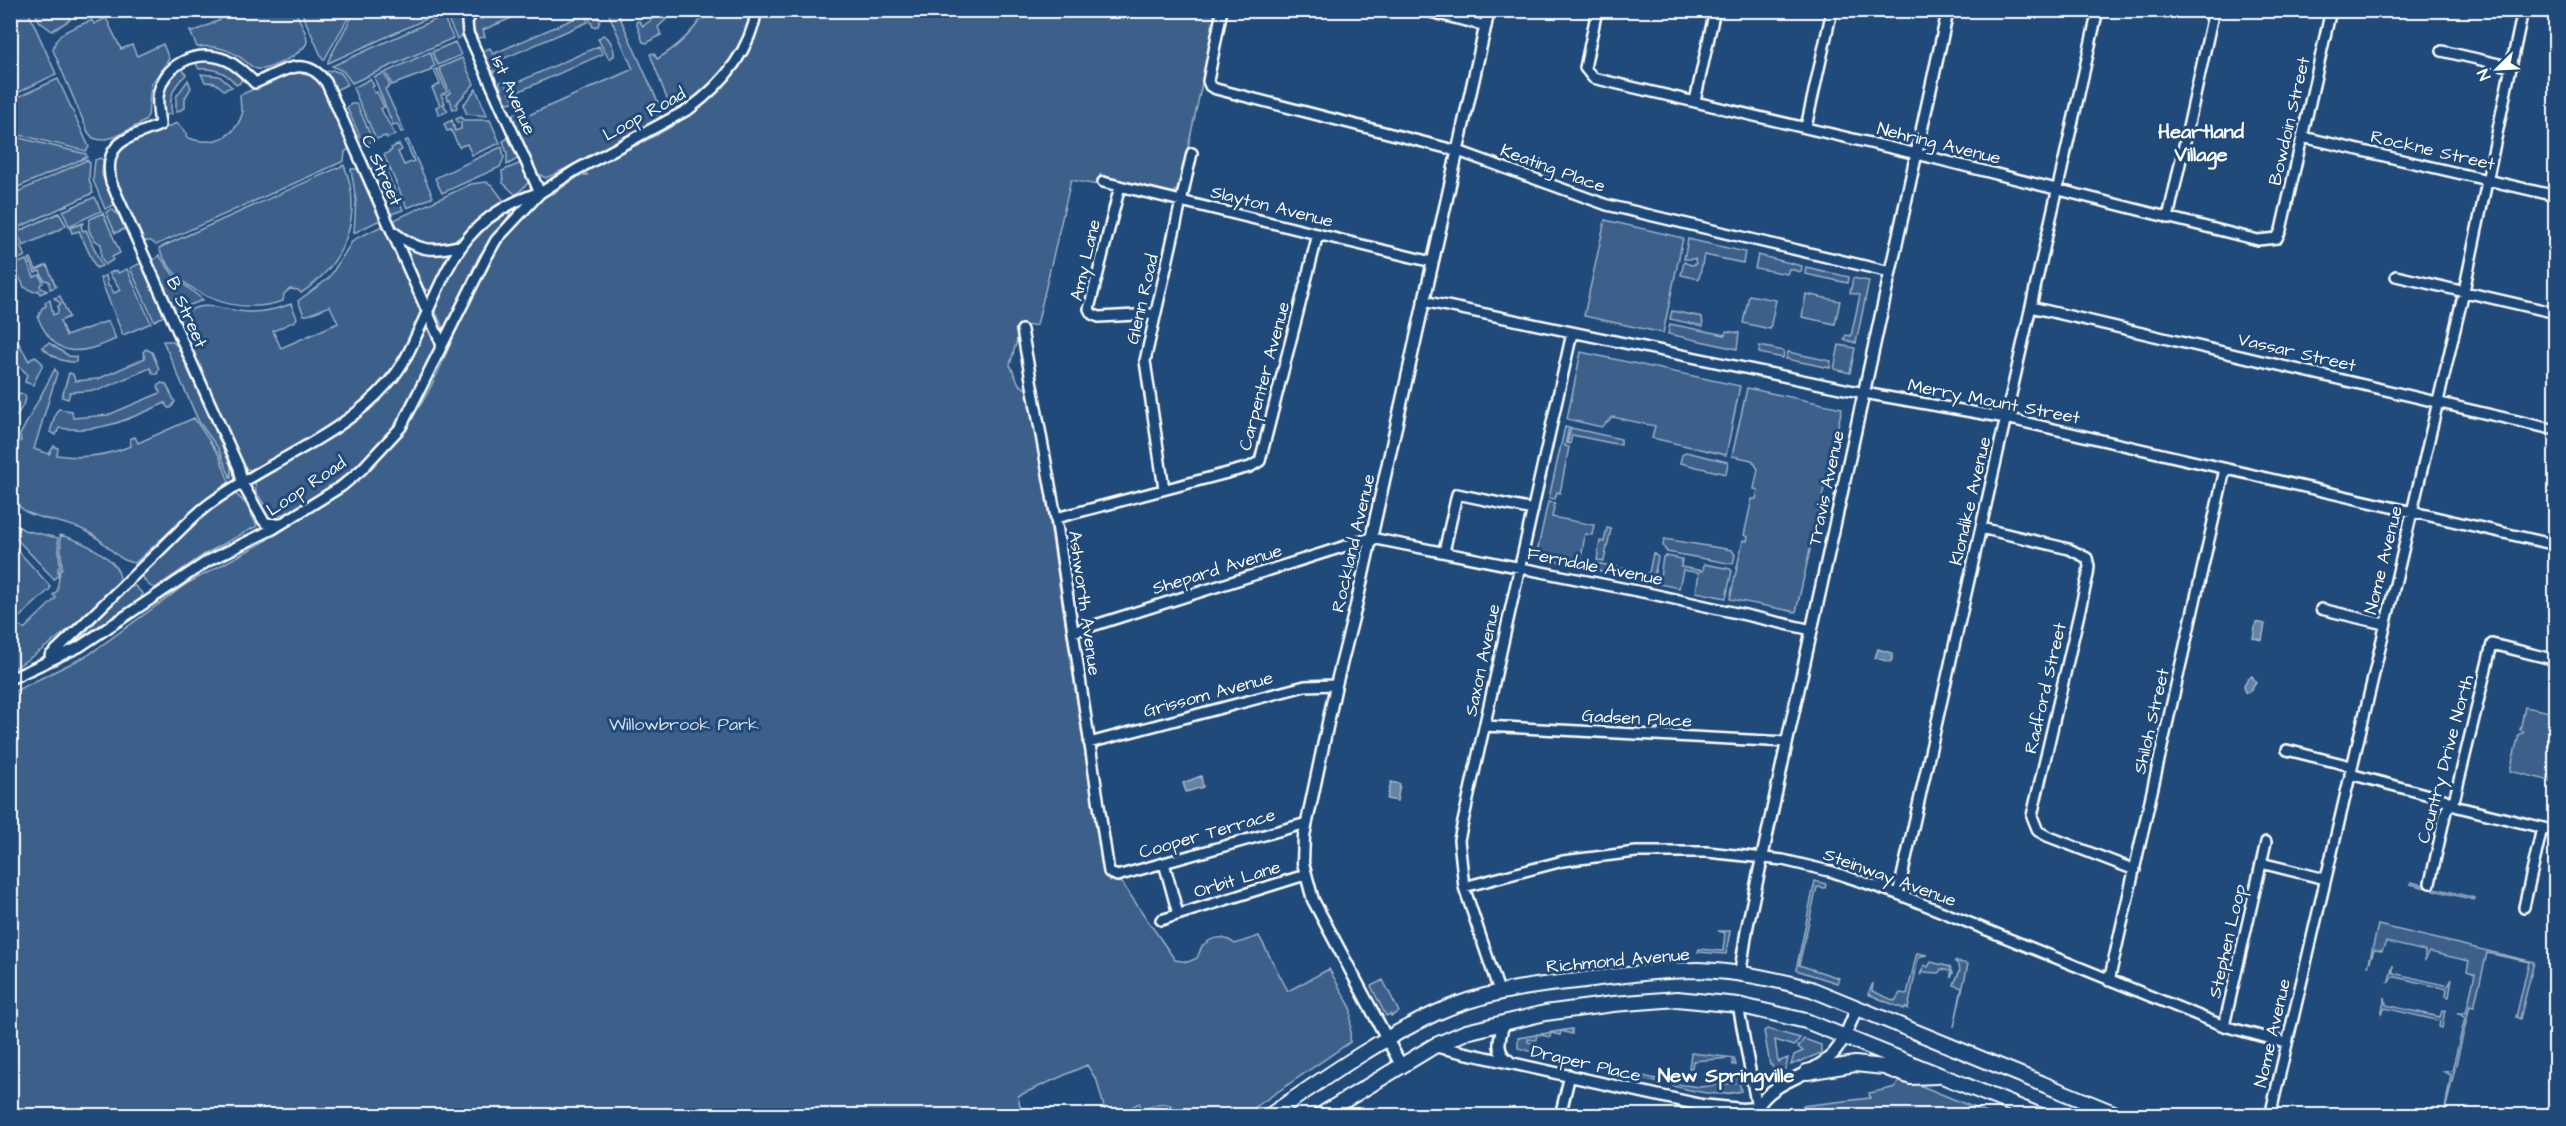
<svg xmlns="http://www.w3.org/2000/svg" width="2566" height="1126" viewBox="0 0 2566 1126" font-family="'Architects Daughter',sans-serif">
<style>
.green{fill:#3c618b;stroke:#9eb0c5;stroke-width:1.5}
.water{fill:#6583a4;stroke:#a3b5c8;stroke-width:1.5}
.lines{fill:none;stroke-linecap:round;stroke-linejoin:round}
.minor-casing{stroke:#fff;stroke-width:14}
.tertiary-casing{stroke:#fff;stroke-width:15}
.primary-casing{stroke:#fff;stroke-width:18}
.minor{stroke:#1f4a7a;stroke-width:9}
.tertiary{stroke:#1f4a7a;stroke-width:10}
.primary{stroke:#1f4a7a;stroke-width:14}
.labels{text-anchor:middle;stroke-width:6;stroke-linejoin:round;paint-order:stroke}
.street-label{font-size:18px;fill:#fff;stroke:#1f4a7a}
.park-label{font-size:18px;fill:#d8dfe8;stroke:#1f4a7a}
.neighbourhood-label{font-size:20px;font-weight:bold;fill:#fff;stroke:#1f4a7a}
</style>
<rect width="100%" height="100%" fill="#1f4a7a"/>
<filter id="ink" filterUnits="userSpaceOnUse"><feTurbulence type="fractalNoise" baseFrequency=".0167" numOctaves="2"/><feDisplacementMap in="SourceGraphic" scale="12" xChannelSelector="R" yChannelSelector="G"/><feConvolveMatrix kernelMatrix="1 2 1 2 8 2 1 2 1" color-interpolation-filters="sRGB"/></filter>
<g filter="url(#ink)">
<path class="green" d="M11 10 28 11 56 74 11 96V45L15 43 11 34Z
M607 10 617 11 661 109V115L656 122 553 175 545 178 537 173 513 118V114L518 112 522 118 633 69Z
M34 11H71L67 13 70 20 52 31 40 22Z
M217 11H295C299 19 307 32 307 41 307 52 267 72 257 69 252 68 249 64 245 61 232 50 215 45 197 47L190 31 193 32 220 20Z
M301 11H352L324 60H323Z
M441 11 442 12 328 63V61L355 11Z
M455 11H466L461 23 463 35 457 39 446 15Z
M500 11H528L483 30 485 37 478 38 472 26 477 13 481 19Z
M586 11H596L600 21 598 26 593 27Z
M663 11H675L658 27 661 35 647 43 643 42 636 22 639 21 643 26Z
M706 11H752C743 46 723 78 694 99 687 104 682 109 674 107L669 104 650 54 654 53 657 59C678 47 694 31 706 11Z
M762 11H1218L1179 188 1172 193 1100 175 1097 185 1071 180 1037 325 1024 326 1020 329 1010 365 1019 384 1030 392 1102 866 1109 880 1122 883 1175 960 1188 962 1197 958 1202 946C1213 936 1223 935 1235 944L1259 936 1288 991 1329 969 1351 1008 1350 1042 1244 1115H1184C1170 1101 1160 1100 1143 1111L1139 1103 1118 1115H1106L1097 1081 1087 1065 1018 1096 1022 1116 11 1115V693L88 655 188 583 264 542 267 540 266 535C335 503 391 460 428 392 453 347 466 295 494 251 508 228 530 208 551 192L553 194 581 175H588L582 172C666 129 733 111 762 11Z
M585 14 588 22 498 61 495 53Z
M443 16 453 38 352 83 343 71 332 66Z
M106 18 121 49 132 45 137 56 163 44 169 59 151 85 148 115 145 121 115 137 101 140 93 138 88 132 53 50C55 31 77 27 92 20L94 24Z
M603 35C610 37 615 50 614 56L609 59 598 39Z
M455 42 461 55 438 65 432 52Z
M599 46 603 54 513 94 509 86Z
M490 48 499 68 495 72 491 70 484 54 485 50Z
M430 52 435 66 431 68 432 70 392 85 386 72Z
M462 58 474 84 456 104 457 108 453 110 450 99 448 100 446 95 450 93 439 68Z
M213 61 226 65 242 78 240 83 236 85C227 72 215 68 199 69L195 62Z
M182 68 186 75C174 85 168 98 172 114L165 115C155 99 170 78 182 68Z
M437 69 447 92 441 95 445 103 443 104 448 111 439 115 436 107 440 105 432 88 440 84 434 70Z
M332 70 341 73 348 84 336 90 326 72Z
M295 71 313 74 320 81 350 148 345 152 344 161 156 245 151 241H142C132 219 97 165 124 147 140 137 160 131 177 123L187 134 186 137C211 147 236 139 243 111L241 110 240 95Z
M384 73 390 86 385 89 404 131 401 132 397 124 393 125 374 77Z
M201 74 219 76 232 87 224 90 215 83 205 82Z
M58 79 89 147 86 151 11 133V100Z
M370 79 374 86 372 87 374 93 377 92 384 107 381 109 395 135 387 138 386 136 376 139 353 88Z
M188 80 191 88 185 98V108L176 112V97Z
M503 80 514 101 510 103 506 102 499 83Z
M476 89 487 115V116L467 114 463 105Z
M351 104H357L373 141 364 145 347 108Z
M461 117 463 120H490L500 143 472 155 467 144 459 147 451 130 447 131 444 124 452 120 455 131 461 129V122L458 123 456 119Z
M11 136 86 154 87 157 11 190Z
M508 138 519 158 507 165V153L503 141Z
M408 140 433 197 407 208 384 155 392 150 391 148 399 144 402 150 398 152 404 165 414 161 405 141Z
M499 148 502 147 504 158 500 167 442 193 435 178Z
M380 156 402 207 403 210 391 214 367 161Z
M100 158 103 160 102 175 114 205 105 209 93 180 95 160Z
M87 160 90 163 89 179 93 193 11 231V195Z
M521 163 528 183 516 195 503 183 502 171Z
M344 165C364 215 345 264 301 293L298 290 290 289 284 294 283 301C237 316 184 297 161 253L159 248Z
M351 169H360L382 219 354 233 356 200Z
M486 182 492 185 504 201C478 218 451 260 417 242 406 236 399 231 394 220L471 184Z
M95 197 101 211 69 226 63 211Z
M112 209 119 216 125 229 115 233 106 212Z
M511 210V213L479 256 446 326 443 328 435 310C450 274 472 225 511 210Z
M59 213 66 225 61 229 23 246 17 232Z
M103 213 120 253 112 257 113 260 105 265 101 257V244C94 241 85 231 90 219Z
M1605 220 1683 238 1663 333 1584 316Z
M83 223 81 226 83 231 86 230 102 266 96 268 79 231 72 233 70 228Z
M382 226H386L421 308C420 320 412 331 407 342 374 408 318 432 257 467L250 470 245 468 176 319C204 296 219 311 249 312 263 312 278 309 291 304L297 318 295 321 273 331 281 348 338 323 330 306 308 315H304L298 301 329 278 353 240Z
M14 233 25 256 13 262 11 235Z
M1688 239 1745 252 1743 263 1704 255 1699 279 1681 275 1684 262 1691 265 1696 264 1695 259H1684Z
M408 247 450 252 431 291 424 289 407 250Z
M159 255 175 277 203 300 173 312 151 263Z
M1758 255 1802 266 1801 272 1789 269 1787 274 1755 268Z
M31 258 36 270 47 265 56 287 50 289 49 281 44 280 40 271 35 273 29 259Z
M26 260 34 277 40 275 43 283 40 285 41 288 47 291 40 294 39 290 34 292 24 287 14 265Z
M141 263 164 316 154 321 130 268Z
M1806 267 1849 277 1848 283 1805 274Z
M127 269 151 323 123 335 100 278 106 275 108 286H110L114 293 121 290 109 273 117 270 118 273Z
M1853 278 1869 281 1856 343 1844 340 1846 335 1851 336 1860 295 1850 293Z
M1806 294 1840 301 1835 324 1802 317Z
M1749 295 1776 300 1770 329 1743 323Z
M60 296 69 317 60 321 66 336 108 321 116 339C81 355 56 360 38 318L42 308 46 306 45 302 50 300 53 315 58 313V306L61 304 54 298Z
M1672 311 1702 317 1703 326 1670 319Z
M1670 324 1725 335 1726 331 1739 333 1737 349 1668 334Z
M429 328 437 342 436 349C427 368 418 388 407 407 385 444 351 473 316 497 303 506 287 519 270 514L256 492 255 482 351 425C385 398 406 368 424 330Z
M11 330 29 361 35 356 43 364 33 385 25 382 27 374 17 364 11 368V363L14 360 11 355Z
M163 341H172L178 347 231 466V479L218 448 199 422Z
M49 343 69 356 76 357V362C63 363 51 356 42 347Z
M1839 345 1855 348 1850 373 1834 369Z
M1760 346 1784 351 1783 358 1759 353Z
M146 349 152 352 159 369 157 374H153L150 368 99 390 70 392 68 399 62 397 69 373 73 374 75 381 98 379 145 358 143 352Z
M1581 352 1740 386 1726 455 1652 438 1655 426 1613 417 1601 427 1567 419Z
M1788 352 1831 361 1830 368 1786 359Z
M55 369 57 373 34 449 49 454 54 446 58 448 57 455C82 459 108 455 131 446L130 439 135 437 138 443 194 418 219 455 229 482 196 507 135 563C120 563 106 543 93 535 73 522 47 522 26 512L19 506 11 492V454L15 445 21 441 20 435Z
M161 383 166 384 175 402 171 408H168L165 403C130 419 98 434 59 428L56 435 50 432 56 412 59 409 72 411 73 418 108 415 160 393 158 386Z
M1747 388 1842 408 1796 612 1730 599 1743 540 1747 541 1748 537 1744 535 1752 499H1756L1758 490 1754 489 1758 469 1752 460 1732 456Z
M20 393 25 395 26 399 17 416 12 418 11 394 16 398Z
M1565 427 1569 428 1565 446 1569 447 1560 493 1557 492 1555 499 1549 498Z
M1571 428 1621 439V445L1572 435 1570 444 1567 443Z
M1686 452 1728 462 1726 474 1680 463 1682 455Z
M235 493 246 504 257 526 205 554 155 588C149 587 142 579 142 573L193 523Z
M1548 502 1555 503 1552 517 1594 525 1592 535 1585 534 1581 560 1586 561 1585 568 1536 557Z
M10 521 24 530 58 538 60 567 58 568V575L54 579 11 533Z
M1607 528 1611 529 1604 561 1597 560 1600 541 1604 542Z
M60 535C79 540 117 556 120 578L117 585C84 618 51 646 11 670L10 634 20 626 24 629 56 598 53 595 57 591 60 570 62 569Z
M1664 539 1732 550 1735 555 1733 564 1667 552 1663 546Z
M10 542 50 586V589L11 625Z
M1653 553 1658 557 1653 582 1643 580 1645 573H1649Z
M1666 556 1682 559 1681 567 1703 571 1704 564 1730 569 1732 571 1726 598 1696 592 1699 573 1683 570 1679 588 1659 584 1663 557Z
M1596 563 1642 572 1641 580 1594 570Z
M135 586 143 594 140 599 79 639 128 588Z
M2525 707 2555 713V782L2510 771 2519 734 2523 733V731L2520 730Z
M1815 881 1826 884 1825 888 1817 887 1799 965 1839 978 1837 983 1796 970Z
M2411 882 2475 898 2474 900 2410 884Z
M2378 925 2534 962 2520 1019 2516 1017 2529 962 2487 953 2474 1007 2470 1006 2444 1115 2451 1075 2444 1072 2452 1071 2465 1018 2458 1013H2466L2475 974 2467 971 2469 961 2430 952 2425 960V951L2386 942 2382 951 2374 950 2368 967Z
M1718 931H1730L1726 954 1698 952 1699 949 1723 951 1725 933Z
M1917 953 1927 955 1921 956 1918 960 1908 1009 1905 1007 1904 1009 1868 994 1873 983 1872 991 1895 1001 1900 993 1907 994Z
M1954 961 1968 964 1954 1027 1962 988 1954 985C1956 975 1966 970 1954 961Z
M1931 962 1950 967 1953 973 1951 978V971L1941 969 1939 973 1923 972 1920 975 1924 965 1928 967Z
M2393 965V973L2448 986 2452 979 2449 997 2446 996 2447 989 2396 977H2392L2388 984Z
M1383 980 1399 1012 1391 1016 1390 1014 1386 1016 1371 986Z
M2385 997 2386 1005 2440 1017 2442 1011 2445 1010 2442 1028 2439 1027 2440 1021 2385 1008 2381 1015Z
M1572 1029V1034L1561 1031 1560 1035 1551 1033 1550 1037 1537 1034 1536 1040 1528 1039V1042L1538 1044 1536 1053 1518 1048V1038Z
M1767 1029 1800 1038 1794 1046 1775 1040 1778 1062 1788 1058 1786 1068 1774 1075 1772 1065H1770L1764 1031Z
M1804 1039 1821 1045V1053L1791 1065 1794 1055 1803 1051 1798 1047Z
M1691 1053 1734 1058 1736 1065H1733L1732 1058 1693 1061 1692 1068H1689Z
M1611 1069 1661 1080 1660 1083 1610 1073Z
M1738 1074 1741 1091C1718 1098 1695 1091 1673 1086L1675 1076 1678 1077 1677 1084 1700 1087 1735 1083 1734 1075Z
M1900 1077 1992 1115H1803L1802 1106 1870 1098 1869 1093 1896 1087Z"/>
<path class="water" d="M2256 622 2265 624 2262 640 2253 638Z
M1878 649 1892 653V660L1890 662 1875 658Z
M2252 676 2256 682 2249 692 2245 693 2244 685 2248 678Z
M1201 776 1203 787 1186 792 1183 783Z
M1391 782 1400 784 1397 801 1387 799Z"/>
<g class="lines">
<g class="minor-casing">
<path id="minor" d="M473 10 467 22 468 33 540 193
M1222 10 1208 81 1210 86 1216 89 1458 151 1607 205 1890 272
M1422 10 1486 26
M1597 10 1585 68 1593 78 1917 154 2258 240 2277 238 2281 230 2331 10
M2442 51 2512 67
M1695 101 1715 10
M1806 127 1832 10
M2303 137 2556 196
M1103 182 1432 262
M1120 186 1089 309 1092 314 1099 317 1154 314
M2168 218 2214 10
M392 231C418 251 431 253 462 245
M2396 276 2556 313
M1423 301 1864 393 2006 418 2556 545
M2031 307 2556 430
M1022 330 1056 518 1109 872 1117 876 1307 823
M1164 489 1145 361 1192 153
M1056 518 1250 467 1260 461 1318 234
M277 524 266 523 263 520 242 483 239 468 111 182C102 141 129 138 160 125 159 116 157 106 158 97 162 64 197 48 226 60 237 65 246 74 255 83 282 72 304 53 326 82L442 345
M1981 528 2069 549 2087 558 2089 566 2088 575 2032 816 2038 831 2047 836 2135 870
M1444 552 1457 494 1533 510
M2321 609 2384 624
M1073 632 1371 538 1652 594 1812 630
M50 656C87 622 122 586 158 552 176 535 192 516 212 502 269 461 341 437 388 383 402 368 410 350 418 332 450 265 461 218 538 193
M10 679 79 647 208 561 273 529 342 486 361 470 401 427 486 258 496 240 540 193 576 170 689 109C723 84 749 53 757 10
M1485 726 1787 742
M1089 743 1305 686 1336 685
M2287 750 2351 766
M2350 774 2444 799 2458 807 2556 831
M1164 863 1178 914
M2261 863 2325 879
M2430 883 2446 811 2455 797 2492 644 2556 660
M1464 887 1563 861 1636 852H1707L1783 860 1833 872 1898 894 2224 1026 2286 1043
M1898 894 2098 10
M2524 907 2542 828
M1161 920 1305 875
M2109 981 2225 469
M1499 991 1464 887 1459 840 1572 333
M1738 1005 1757 1108
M2224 1026 2266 842
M1560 1116 1570 1075
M2270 1116 2464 291 2523 10"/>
</g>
<g class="tertiary-casing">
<path id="tertiary" d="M1740 974 1747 928 1787 742 1948 10
M1504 1022C1500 1038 1494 1051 1509 1061
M1434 1046 1701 1105 1742 1109 1757 1108C1773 1080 1807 1078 1830 1057 1844 1044 1849 1025 1857 1008
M1401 1065 1313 900 1303 863 1304 836 1336 685 1356 606 1489 10"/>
</g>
<g class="primary-casing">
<path id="primary" d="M1807 1072 1855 1064 1884 1067 1911 1077 1937 1076
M1269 1116C1323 1079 1376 1041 1436 1013 1480 993 1528 986 1577 981 1617 976 1658 970 1699 970 1737 971 1775 979 1811 989L2121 1116
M1319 1116 1434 1046 1466 1032 1545 1013 1613 1004 1677 999 1738 1005 1806 1021 2041 1116"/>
</g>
<use href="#minor" class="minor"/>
<use href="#tertiary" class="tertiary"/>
<use href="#primary" class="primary"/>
</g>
</g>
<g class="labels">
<g class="street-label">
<text transform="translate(514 95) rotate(66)" y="6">1st Avenue</text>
<text transform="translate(644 114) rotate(-29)" y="6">Loop Road</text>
<text transform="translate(2289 121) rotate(-77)" y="6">Bowdoin Street</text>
<text transform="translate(1939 143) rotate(14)" y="6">Nehring Avenue</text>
<text transform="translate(2433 150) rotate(13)" y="6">Rockne Street</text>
<text transform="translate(1553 168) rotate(20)" y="6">Keating Place</text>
<text transform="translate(382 170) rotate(66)" y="6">C Street</text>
<text transform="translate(1272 206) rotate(14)" y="6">Slayton Avenue</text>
<text transform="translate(1085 260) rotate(-77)" y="6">Amy Lane</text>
<text transform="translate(1142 299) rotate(-77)" y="6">Glenn Road</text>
<text transform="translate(187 312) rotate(66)" y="6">B Street</text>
<text transform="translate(2297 352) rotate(13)" y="6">Vassar Street</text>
<text transform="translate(1264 376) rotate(-75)" y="6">Carpenter Avenue</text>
<text transform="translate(1994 401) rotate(11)" y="6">Merry Mount Street</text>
<text transform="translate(306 486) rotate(-34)" y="6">Loop Road</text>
<text transform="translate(1826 488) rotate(-78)" y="6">Travis Avenue</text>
<text transform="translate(1970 501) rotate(-77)" y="6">Klondike Avenue</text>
<text transform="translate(1353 543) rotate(-77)" y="6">Rockland Avenue</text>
<text transform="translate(2383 560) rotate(-76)" y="6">Nome Avenue</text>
<text transform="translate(1595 566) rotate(11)" y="6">Ferndale Avenue</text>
<text transform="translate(1217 569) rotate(-17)" y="6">Shepard Avenue</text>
<text transform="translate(1085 603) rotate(82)" y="6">Ashworth Avenue</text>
<text transform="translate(1482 660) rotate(-78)" y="6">Saxon Avenue</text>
<text transform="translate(2045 688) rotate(-77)" y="6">Radford Street</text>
<text transform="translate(1208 694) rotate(-15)" y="6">Grissom Avenue</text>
<text transform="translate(1637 718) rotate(3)" y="6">Gadsen Place</text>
<text transform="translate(2151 721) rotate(-77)" y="6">Shiloh Street</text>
<text transform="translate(2445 759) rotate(-75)" y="6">Country Drive North</text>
<text transform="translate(1207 833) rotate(-16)" y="6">Cooper Terrace</text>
<text transform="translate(1890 877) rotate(20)" y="6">Steinway Avenue</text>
<text transform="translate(1237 879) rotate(-17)" y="6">Orbit Lane</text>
<text transform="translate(2227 941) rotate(-77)" y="6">Stephen Loop</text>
<text transform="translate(1618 960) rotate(-5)" y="6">Richmond Avenue</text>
<text transform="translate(2272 1033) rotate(-77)" y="6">Nome Avenue</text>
<text transform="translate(1586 1063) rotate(13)" y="6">Draper Place</text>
</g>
<g class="park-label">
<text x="684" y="730">Willowbrook Park</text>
</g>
<g class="neighbourhood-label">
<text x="2201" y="138">Heartland<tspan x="2201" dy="23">Village</tspan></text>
<text x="1726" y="1082">New Springville</text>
</g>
</g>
<rect width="2566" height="1126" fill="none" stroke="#1f4a7a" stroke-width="36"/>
<rect x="18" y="18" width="2530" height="1090" fill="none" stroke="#fff" stroke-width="2" filter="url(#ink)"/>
<g transform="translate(2497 69) rotate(246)" stroke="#1f4a7a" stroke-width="4.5" paint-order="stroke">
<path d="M0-4.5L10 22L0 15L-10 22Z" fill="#ffffff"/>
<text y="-9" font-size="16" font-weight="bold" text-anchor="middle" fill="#ffffff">N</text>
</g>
</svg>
